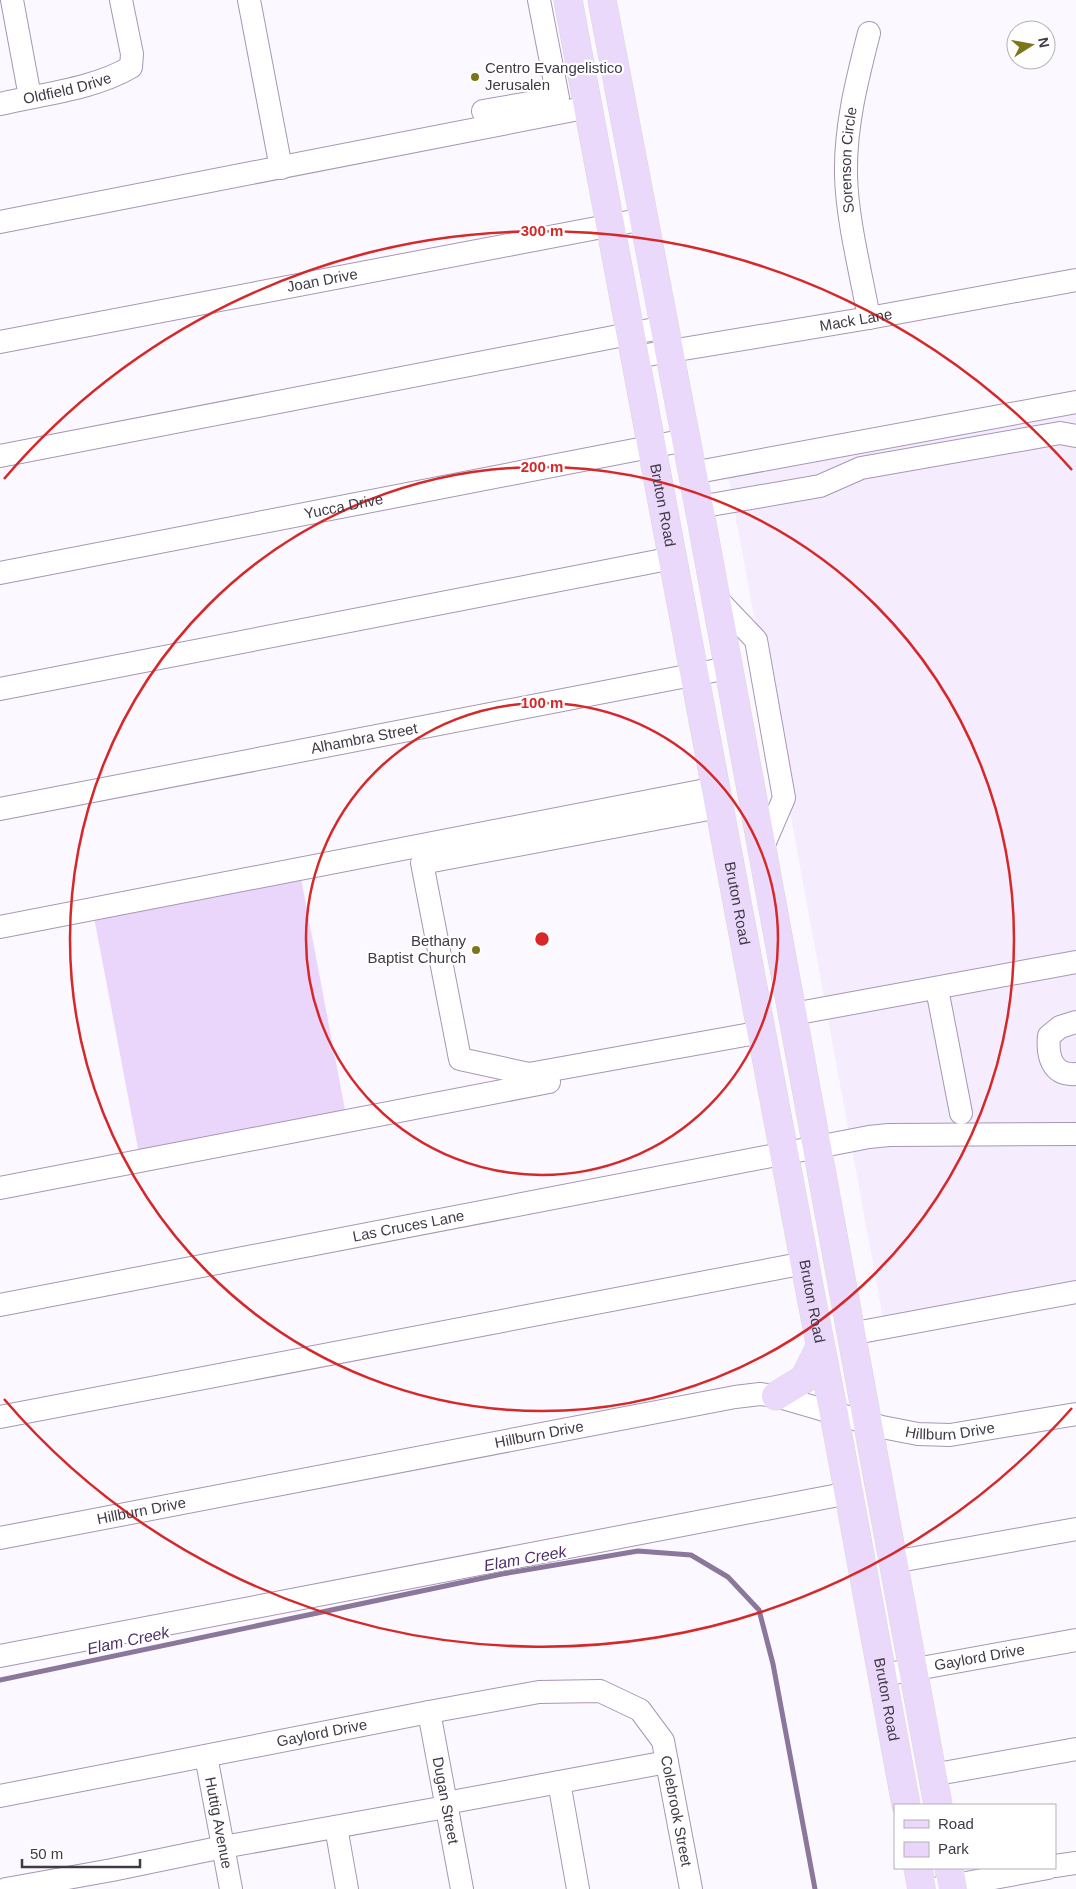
<svg xmlns="http://www.w3.org/2000/svg" width="1076" height="1889" viewBox="0 0 1076 1889" font-family="Arial,sans-serif">
<style>
.built{fill:#f5ecfd}
.green{fill:#ead6fb}
.lines{fill:none;stroke-linecap:round;stroke-linejoin:round}
.stream{stroke:#8a779b;stroke-width:5}
.minor-casing{stroke:#a796b5;stroke-width:24}
.major-casing{stroke:#d9d7da;stroke-width:29}
.minor{stroke:#fff;stroke-width:22}
.major{stroke:#ebd9fc;stroke-width:28}
.ring{fill:none;stroke:#d62828;stroke-width:2.5}
.poi-dot{fill:#7b761a;stroke:#fff;stroke-width:2}
.labels{text-anchor:middle;stroke-width:4.5;stroke-linejoin:round;paint-order:stroke}
.poi-label{font-size:15px;fill:#403947;stroke:#fff;text-anchor:start}
.street-label{font-size:15px;fill:#403947;stroke:#fff}
.water-label{font-size:16px;font-style:italic;fill:#503068;stroke:#fff}
.centre{fill:#d62828;stroke:#fff;stroke-width:2.5}
.ring-label{font-size:15px;text-anchor:middle;font-weight:bold;fill:#d62828;stroke:#fff;stroke-width:4.5;stroke-linejoin:round;paint-order:stroke}
</style>
<rect width="100%" height="100%" fill="#fcf8ff"/>
<path class="built" d="M1076 411V1283L883 1318 728 475Z"/>
<path class="green" d="M300 873 346 1115 139 1154 93 912Z"/>
<g class="lines">
<path class="stream" d="M0 1680 502 1574 638 1551 691 1555 728 1577 759 1610 773 1664 815 1889"/>
<g class="minor-casing">
<g id="minor">
<path d="M12 0 30 97"/>
<path d="M249 0 281 168"/>
<path id="s1" d="M0 104C42 94 94 89 131 67L132 54 121 0"/>
<path d="M483 111 558 98 539 0"/>
<path d="M0 222 589 107"/>
<path id="s2" d="M869 318C861 273 847 220 846 175 845 126 857 80 869 33"/>
<path id="s3" d="M0 342 644 219"/>
<path id="s4" d="M635 357 869 318 1076 280"/>
<path d="M0 456 665 327"/>
<path d="M692 473 1076 402"/>
<path d="M699 507 820 486 861 468 1060 433 1076 436"/>
<path id="s5" d="M0 573 686 440"/>
<path d="M715 597 756 640 784 798 762 849"/>
<path d="M0 689 673 558"/>
<path d="M719 807 422 863 460 1059 529 1074 762 1032"/>
<path id="s6" d="M0 809 728 668"/>
<path d="M0 927 716 788"/>
<path d="M937 989 961 1113"/>
<path d="M793 1014 1076 962"/>
<path d="M1076 1022 1060 1027 1049 1036C1047 1056 1052 1076 1076 1074"/>
<path d="M0 1188 549 1082"/>
<path id="s7" d="M0 1305 869 1137 889 1135 1076 1134"/>
<path d="M850 1334 1076 1292"/>
<path d="M0 1417 805 1263"/>
<path id="s8" d="M0 1538 735 1397 760 1394 776 1396 882 1427 918 1434 950 1435 1076 1414"/>
<path d="M893 1562 1076 1529"/>
<path d="M0 1656 849 1493"/>
<path id="s9" d="M883 1675 1076 1640"/>
<path id="s10" d="M429 1712 462 1889"/>
<path id="s11" d="M206 1756 231 1889"/>
<path d="M932 1775 1076 1749"/>
<path d="M559 1782 578 1889"/>
<path id="s12" d="M0 1796 429 1712 539 1692 600 1691 640 1710 663 1741 691 1889"/>
<path d="M446 1803 667 1762"/>
<path d="M336 1827 347 1889"/>
<path d="M1055 1866 1076 1863"/>
<path d="M6 1889 112 1870 223 1847 446 1807"/>
<path d="M934 1889 1048 1868"/>
</g>
</g>
<g class="major-casing">
<g id="major">
<path id="s13" d="M568 0 812 1302 834 1414 906 1805"/>
<path d="M602 0 699 507 938 1805"/>
<path d="M776 1396 804 1379 820 1347"/>
<path d="M918 1868 922 1889"/>
<path d="M949 1868 953 1889"/>
</g>
</g>
<use href="#minor" class="minor"/>
<use href="#major" class="major"/>
</g>
<g class="ring">
<circle cx="542" cy="939" r="236"/>
<circle cx="542" cy="939" r="472"/>
<path d="M1072 1408A708 708 0 0 1 4 1399M4 479A708 708 0 0 1 1072 470"/>
</g>
<g class="poi-dot">
<circle cx="475" cy="77" r="5"/>
<circle cx="476" cy="950" r="5"/>
</g>
<g class="labels">
<g class="poi-label">
<text x="485" y="73">Centro Evangelistico<tspan x="485" dy="17">Jerusalen</tspan></text>
<text x="466" y="946" text-anchor="end">Bethany<tspan x="466" dy="17">Baptist Church</tspan></text>
</g>
<g class="street-label">
<text dy="5" stroke="none"><textPath href="#s1" startOffset="69">Oldfield Drive</textPath></text>
<text dy="5" stroke="none"><textPath href="#s2" startOffset="160">Sorenson Circle</textPath></text>
<text dy="5" stroke="none"><textPath href="#s3" startOffset="328">Joan Drive</textPath></text>
<text dy="5" stroke="none"><textPath href="#s4" startOffset="224">Mack Lane</textPath></text>
<text dy="5" stroke="none"><textPath href="#s13" startOffset="514">Bruton Road</textPath></text>
<text dy="5" stroke="none"><textPath href="#s5" startOffset="350">Yucca Drive</textPath></text>
<text dy="5" stroke="none"><textPath href="#s6" startOffset="371">Alhambra Street</textPath></text>
<text dy="5" stroke="none"><textPath href="#s13" startOffset="919">Bruton Road</textPath></text>
<text dy="5" stroke="none"><textPath href="#s7" startOffset="416">Las Cruces Lane</textPath></text>
<text dy="5" stroke="none"><textPath href="#s13" startOffset="1324">Bruton Road</textPath></text>
<text dy="5" stroke="none"><textPath href="#s8" startOffset="969">Hillburn Drive</textPath></text>
<text dy="5" stroke="none"><textPath href="#s8" startOffset="549">Hillburn Drive</textPath></text>
<text dy="5" stroke="none"><textPath href="#s8" startOffset="144">Hillburn Drive</textPath></text>
<text dy="5" stroke="none"><textPath href="#s9" startOffset="98">Gaylord Drive</textPath></text>
<text dy="5" stroke="none"><textPath href="#s13" startOffset="1729">Bruton Road</textPath></text>
<text dy="5" stroke="none"><textPath href="#s12" startOffset="328">Gaylord Drive</textPath></text>
<text dy="5" stroke="none"><textPath href="#s10" startOffset="90">Dugan Street</textPath></text>
<text dy="5" stroke="none"><textPath href="#s12" startOffset="764">Colebrook Street</textPath></text>
<text dy="5" stroke="none"><textPath href="#s11" startOffset="68">Huttig Avenue</textPath></text>
</g>
<g class="water-label">
<text transform="translate(525 1558) rotate(-10)" y="6">Elam Creek</text>
<text transform="translate(128 1640) rotate(-12)" y="6">Elam Creek</text>
</g>
</g>
<circle cx="542" cy="939" r="8" class="centre"/>
<g class="ring-label">
<text x="542" y="236">300 m</text>
<text x="542" y="472">200 m</text>
<text x="542" y="708">100 m</text>
</g>
<rect x="894" y="1804" width="162" height="65" fill="#ffffff" stroke="#b3b0b5"/>
<rect x="904" y="1820" width="25" height="8" fill="#ebd9fc" stroke="#b3b0b5"/>
<text x="938" y="1829" font-size="15" fill="#403947">Road</text>
<rect x="904" y="1842" width="25" height="15" fill="#ead6fb" stroke="#b3b0b5"/>
<text x="938" y="1854" font-size="15" fill="#403947">Park</text>
<g transform="translate(1031 45) rotate(79)"><circle r="24" fill="#ffffff" stroke="#b3b0b5"/>
<path d="M0-4L9 19L0 12L-9 19Z" fill="#7b761a"/>
<text y="-8" font-size="14" font-weight="bold" text-anchor="middle" fill="#403947">N</text>
</g>
<path d="M22 1859v8h118v-8" fill="none" stroke="#403947" stroke-width="2.5"/>
<text x="30" y="1859" font-size="15" fill="#403947" stroke="#ffffff" stroke-width="4" paint-order="stroke">50 m</text>
</svg>
